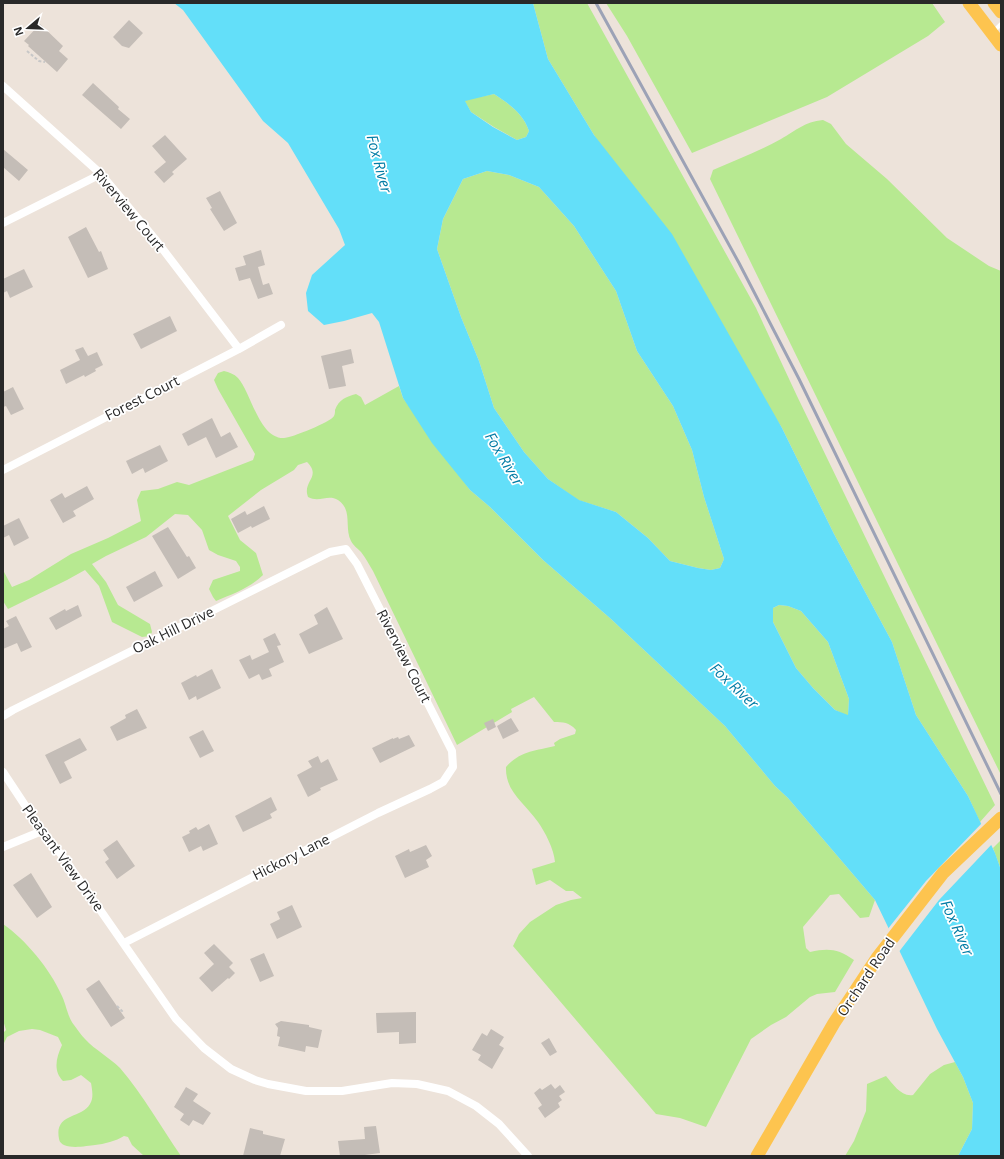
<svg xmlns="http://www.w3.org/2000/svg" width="1004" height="1159" viewBox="0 0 1004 1159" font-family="'Open Sans',sans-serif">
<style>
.green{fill:#b7e991}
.water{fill:#63dff9;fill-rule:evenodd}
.pier{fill:#ede3da}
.building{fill:#c4bdb7}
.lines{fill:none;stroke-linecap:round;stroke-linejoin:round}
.path{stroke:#c7c7c7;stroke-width:2;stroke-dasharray:3 2;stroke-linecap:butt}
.service{stroke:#fff;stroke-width:4}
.minor{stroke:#fff;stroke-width:8}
.primary{stroke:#fdc44f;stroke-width:13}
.rail{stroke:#9ca2b6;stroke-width:3}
.labels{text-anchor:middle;stroke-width:3.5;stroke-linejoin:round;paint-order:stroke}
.street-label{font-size:14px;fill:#292929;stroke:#fff}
.water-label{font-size:15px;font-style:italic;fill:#027ca5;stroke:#fff}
</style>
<rect width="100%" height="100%" fill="#ede3da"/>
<path class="green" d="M533 3H587L756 308 797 396 995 805 980 822 968 796 916 715 892 642 834 534 782 428 594 135 548 59Z
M606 3H932L945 22 928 36 827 97 692 153 627 36Z
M494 94C509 104 523 113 529 131L526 137 517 140 494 127 471 112 464 100Z
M823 120 831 124 846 144 887 179 947 238 989 266 1001 271V775L710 179 713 170C736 160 760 151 781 139 797 130 804 122 823 120Z
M487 171 509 175 539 187 574 226 616 291 637 351 673 406 692 450 704 497 724 559 720 568 711 570 698 568 670 561 648 538 616 512 578 500 548 479 524 452 494 408 479 361 461 317 437 249 443 219 463 179Z
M224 371C229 372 234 374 238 378 251 392 259 439 284 438 291 438 331 422 334 416 335 414 335 412 335 410 339 399 346 397 356 394L361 397 365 405 399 386 403 398 470 490 490 507 543 560 611 619 725 726 775 786 788 798 875 900 869 917 860 918 839 894 830 895 803 927 806 948 810 952C829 948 838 949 854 960L835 992 817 994 810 997 786 1017 771 1025 751 1039 706 1127 680 1118 656 1114 513 946 519 934 530 922 556 905 571 900 582 898 573 891H566L550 880 536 885 532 869 555 862C554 849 545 832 538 822 525 803 505 792 506 767 520 751 535 751 555 746L554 743 560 739 575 734 576 730C569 722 563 722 554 722L534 697 511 709 512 712 457 745 373 571C369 565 366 558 361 552 358 549 353 545 351 541 344 527 353 510 338 500 328 494 319 503 308 497 302 481 322 477 307 462L298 465 294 470 261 490 228 516 240 540 256 553 263 575C250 588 233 594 216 601L213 597 209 589 213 580 240 571V567L236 561 218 555 209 550 202 530 188 515 175 514 146 537 106 556 92 564 106 582 118 605 150 624 152 632 150 636 142 637 112 622 99 586 85 570 67 580 8 609 3 601V570L12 587 29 580 71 554 108 538 141 521 137 500 141 491 158 489 177 482 189 485 253 460 255 454 218 389 214 380 218 373Z
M779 605 788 606 801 611 828 642 849 699 848 716 835 710 813 688 796 668 773 622V608Z
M1001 840V870L993 848Z
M3 924C25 939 50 969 61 994 66 1003 67 1016 74 1025 77 1029 81 1035 85 1039 95 1050 109 1057 120 1068 143 1095 161 1127 181 1156H144L132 1145 128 1137 124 1136C116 1141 104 1144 95 1145 86 1146 61 1151 59 1139 54 1113 81 1119 90 1104 94 1098 92 1089 91 1083L81 1075 71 1080 63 1081C53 1071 56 1058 62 1045L58 1037 40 1030 32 1029 19 1031 7 1037 3 1045V1033L6 1030 3 1020Z
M955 1062 963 1077 973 1103 972 1129 958 1156H845L854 1141 866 1111 867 1084 886 1076C893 1084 901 1097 913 1095L930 1074 944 1065Z"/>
<path class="water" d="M174 3H533L548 59 594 135 672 234 782 428 834 534 892 642 916 715 968 796 995 853 1001 870V1156H958L972 1129 973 1103 963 1077 937 1029 875 900 788 798 775 786 725 726 611 619 543 560 490 507 470 490 432 443 403 398 379 322 372 313 344 321 324 325 308 311 306 293 312 275 345 245 339 229 288 143 263 121 183 10ZM494 94C509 104 523 113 529 131L526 137 517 140 493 127 471 112 465 101ZM487 171 509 175 539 187 574 226 616 291 637 351 673 406 692 450 704 497 724 559 720 568 711 570 698 568 670 561 648 538 616 512 579 500 548 479 524 452 494 408 479 361 461 317 437 249 443 219 463 179ZM779 605 788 606 801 611 828 642 849 699 848 715 835 710 813 688 796 668 773 622V608Z"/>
<path class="pier" d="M983 822 993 843 939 900 898 953 887 930 926 881Z"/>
<path class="building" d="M129 20 143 33 129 48 122 46 113 37Z
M40 24 63 46 59 51 68 59 57 72 28 46 29 45 24 41Z
M93 83 119 107 118 109 130 119 121 129 82 95Z
M165 135 187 159 172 172 174 174 164 183 154 172 166 162 152 146Z
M3 149 28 170 19 181 3 167Z
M220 191 237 223 224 231 210 209 212 208 206 198Z
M86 227 99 252 101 251 108 269 88 278 68 237Z
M261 250 265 265 258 267 263 285 269 283 273 294 258 299 250 278 239 281 235 268 246 265 243 256Z
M24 269 33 287 10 298 7 291 3 293V279Z
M170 316 177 331 141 349 133 334Z
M83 347 88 356 97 352 103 365 95 369 96 371 85 377 84 375 66 384 60 370 80 360 75 350Z
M351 349 354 363 342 366 346 386 329 389 321 356Z
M13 387 24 409 11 415 6 406 3 407V392Z
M212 418 221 437 230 432 238 447 216 458 206 437 188 446 182 434Z
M160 445 168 461 145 473 143 468 132 474 126 461Z
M87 486 94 499 73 511 76 516 63 523 50 500 62 493 65 498Z
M264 506 270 519 252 528 251 526 238 533 231 519 245 511 247 515Z
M19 518 29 538 14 546 9 535 3 538V526Z
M168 527 187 557 189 556 196 568 178 579 152 536Z
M155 571 163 586 134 602 126 587Z
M78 605 82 616 56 630 49 618 65 609 66 611Z
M327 607 343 639 309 654 299 634 318 624 314 615Z
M16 616 32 647 21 652 17 643 3 649V629L9 626 6 621Z
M275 633 281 645 277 646 284 662 269 669 272 676 262 680 259 674 249 679 239 660 250 655 252 660 269 652 263 639Z
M212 669 221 688 197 700 196 696 189 700 181 683 196 675 197 677Z
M137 709 147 728 117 741 110 727 126 718 125 715Z
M511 718 519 731 503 739 497 726Z
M493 719 496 727 488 731 484 723Z
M203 730 214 751 200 758 189 737Z
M409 735 415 746 380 763 372 748 393 738V739L398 737 399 739Z
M80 738 87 750 64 762 72 778 60 784 45 755Z
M318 756 321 763 328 759 338 780 320 788 321 790 308 797 297 775 312 767 308 761Z
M271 797 277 810 270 814 272 818 243 832 235 816Z
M209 824 218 844 203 851 201 846 189 852 182 837 190 833 189 831 196 827 198 830Z
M117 840 135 866 117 879 105 862 109 859 103 850Z
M426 845 432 856 426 860 429 867 405 878 395 856 409 849 410 852Z
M31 873 52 907 37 918 13 885Z
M292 905 302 927 277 939 270 924 280 919 277 912Z
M214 944 233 963 229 967 235 973 229 979 228 978 212 992 199 978 214 964 204 953Z
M264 953 274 976 260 982 250 959Z
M99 980 125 1018 111 1027 86 989Z
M416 1012V1043L399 1044V1032L377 1033 376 1013Z
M281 1021 309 1025V1027L322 1030 318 1048 306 1046 305 1052 278 1046 280 1037 277 1036 278 1028 275 1024Z
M491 1029 504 1037 499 1045 504 1048 492 1069 478 1060 481 1055 472 1050 482 1033 487 1036Z
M549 1038 557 1052 550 1056 541 1043Z
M551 1084 555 1089 560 1085 565 1092 559 1096 562 1100 558 1103 560 1107 545 1118 538 1108 542 1105 534 1093 540 1088 542 1090Z
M186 1087 198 1094 193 1101 211 1113 203 1125 193 1120 189 1126 180 1120 184 1114 174 1107Z
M376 1126 380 1153 357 1156H340L338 1141 365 1139 364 1127Z
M250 1128 263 1131V1134L285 1139 280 1156H243Z"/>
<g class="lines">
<path class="path" d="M27 51 39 61 45 62
M117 1006 123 1012"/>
<path class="service" d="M993 32 1001 24"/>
<path class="minor" d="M3 86 101 174 155 239 239 349
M3 223 101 174
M3 470 239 349 281 325
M3 716 13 710 330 552 346 549 357 564 452 751 453 767 443 782 430 789 378 813 124 943
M3 772 42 831 64 858 176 1019 204 1048 231 1069 255 1080 268 1084 306 1091H342L392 1083 417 1084 448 1091 476 1106 499 1124 528 1156
M3 847 42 831"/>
<path class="primary" d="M969 3 1001 45
M994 3 1001 12
M757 1156 834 1023 877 958 943 873 1001 818"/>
<path class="rail" d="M596 3 739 263 799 379 1001 794"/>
</g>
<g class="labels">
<g class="street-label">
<text transform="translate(129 210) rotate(50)" y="5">Riverview Court</text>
<text transform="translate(142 398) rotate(-27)" y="5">Forest Court</text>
<text transform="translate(173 630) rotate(-26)" y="5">Oak Hill Drive</text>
<text transform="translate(404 656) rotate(63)" y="5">Riverview Court</text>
<text transform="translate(291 857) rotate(-27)" y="5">Hickory Lane</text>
<text transform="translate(63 858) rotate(54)" y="5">Pleasant View Drive</text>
<text transform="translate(866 977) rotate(-56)" y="5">Orchard Road</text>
</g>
<g class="water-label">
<text transform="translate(379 164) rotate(75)" y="5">Fox River</text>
<text transform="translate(504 459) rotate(59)" y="5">Fox River</text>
<text transform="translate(734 686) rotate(43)" y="5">Fox River</text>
<text transform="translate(957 928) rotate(66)" y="5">Fox River</text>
</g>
</g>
<rect width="1004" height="1159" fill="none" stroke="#292929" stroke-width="8"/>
<g transform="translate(28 28) rotate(251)" stroke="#ffffff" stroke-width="3" paint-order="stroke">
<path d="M0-3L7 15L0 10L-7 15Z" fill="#292929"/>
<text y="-6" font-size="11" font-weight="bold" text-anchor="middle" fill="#292929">N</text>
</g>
</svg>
